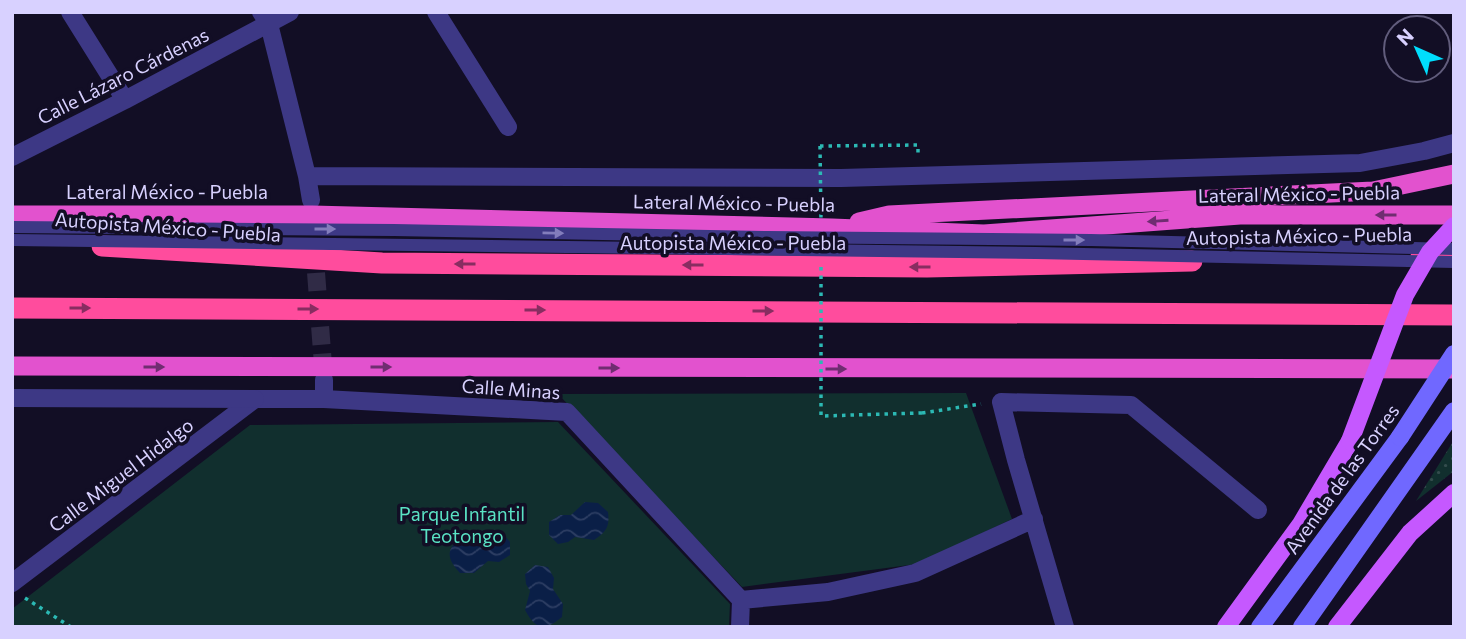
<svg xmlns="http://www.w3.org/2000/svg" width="1466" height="639" viewBox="0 0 1466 639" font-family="Commissioner,sans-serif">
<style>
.park{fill:#112f2e}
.garden{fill:url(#garden-dots)}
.water{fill:url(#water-waves)}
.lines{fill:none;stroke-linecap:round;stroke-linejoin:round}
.minor-tunnel{stroke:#302b46;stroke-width:18;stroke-dasharray:18 9;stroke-linecap:butt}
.path{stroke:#2cb9b4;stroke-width:3.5;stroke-dasharray:3.5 5;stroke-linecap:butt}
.minor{stroke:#3d3885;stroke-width:18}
.tertiary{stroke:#3d3885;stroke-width:18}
.secondary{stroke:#7068ff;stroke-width:18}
.primary{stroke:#c558ff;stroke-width:18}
.trunk{stroke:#e252ce;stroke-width:19}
.motorway{stroke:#ff4c9d;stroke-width:21}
.path-bridge{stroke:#2cb9b4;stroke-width:3.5;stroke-dasharray:3.5 5;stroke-linecap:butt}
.service-bridge{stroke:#3d3885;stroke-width:12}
.secondary-bridge{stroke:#7068ff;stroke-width:18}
.primary-bridge{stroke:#c558ff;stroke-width:18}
.oneway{fill:#702d71}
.oneway2{fill:#837dbc}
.oneway3{fill:#882d61}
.labels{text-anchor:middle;stroke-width:7;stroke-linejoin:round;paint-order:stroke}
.street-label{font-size:19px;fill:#d8d1ff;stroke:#120e25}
.park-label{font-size:19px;fill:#5ae2c4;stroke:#120e25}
</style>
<defs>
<pattern id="garden-dots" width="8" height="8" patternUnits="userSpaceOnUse" patternTransform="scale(1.75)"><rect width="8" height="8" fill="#112f2e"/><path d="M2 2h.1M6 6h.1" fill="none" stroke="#334c4d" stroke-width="1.8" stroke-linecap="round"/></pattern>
<pattern id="water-waves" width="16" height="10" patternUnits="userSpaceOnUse" patternTransform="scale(1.75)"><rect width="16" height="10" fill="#0a1f47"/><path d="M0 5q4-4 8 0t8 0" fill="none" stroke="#2d3e63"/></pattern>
</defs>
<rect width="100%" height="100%" fill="#120e25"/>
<path class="park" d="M966 393 1012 519 917 564 742 587 558 394Z
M558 422 730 604 729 627H12V609L250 425Z"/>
<path class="garden" d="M1454 440V471L1416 501Z"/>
<path class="water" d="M585 502 598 503 608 512C610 527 606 532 594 540L575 537 568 542 558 544 549 535V522L560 515H571Z
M501 532 510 542V555L499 562 488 561 474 573H460C445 557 446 547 465 536L484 539 491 534Z
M535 565 548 567 554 578 553 589 563 604 562 617C544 632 536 630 525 610L530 591 526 584 525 574Z"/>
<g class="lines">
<path class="minor-tunnel" d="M314 246 324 378"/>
<path class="path" d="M820 146 918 145V155H916
M922 413 981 404
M25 598 71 627"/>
<path class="minor" d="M70 12 125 100
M261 12 269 24 307 176 311 200
M436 12 508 127
M12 157 125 100 290 12
M307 176 841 178 1360 163 1424 151 1454 143
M324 380V399
M12 583 255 399H324L567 412 741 600 740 627
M741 600 828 592 915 573 1034 519
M1065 627 1016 460 1001 402 1131 405 1258 510"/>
<path class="tertiary" d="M12 398 255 399"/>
<path class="secondary" d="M1260 627 1400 437
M1302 627 1454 411"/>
<path class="primary" d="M1226 627 1301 524 1350 441
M1337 627 1410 533 1454 493"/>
<path class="trunk" d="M12 215H312L832 228 984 234 1240 215H1454
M859 222 889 215 1373 191 1454 174
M12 366 1454 369"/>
<path class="motorway" d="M102 246 382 263 927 267 1192 261
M1421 256H1454
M12 308 1454 315"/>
<path class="path-bridge" d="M820 146 821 221
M821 267V416L922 413"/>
<path class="service-bridge" d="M12 227 394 230 768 237 1091 240 1454 249
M12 240 1036 253 1454 262"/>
<path class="secondary-bridge" d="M1400 437 1454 354"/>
<path class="primary-bridge" d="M1350 441 1405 295 1430 252 1454 226"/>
</g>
<defs><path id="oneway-solid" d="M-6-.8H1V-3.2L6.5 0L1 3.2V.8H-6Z" transform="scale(1.75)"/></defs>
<g class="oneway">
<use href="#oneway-solid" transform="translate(1386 215) rotate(-180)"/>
<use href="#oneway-solid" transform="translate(1158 221) rotate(176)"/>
<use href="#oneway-solid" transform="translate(154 367)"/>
<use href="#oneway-solid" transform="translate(381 367)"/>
<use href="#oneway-solid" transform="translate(609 368)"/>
<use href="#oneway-solid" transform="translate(836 369)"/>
</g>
<g class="oneway2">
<use href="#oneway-solid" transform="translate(325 229)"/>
<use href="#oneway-solid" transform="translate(553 233) rotate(1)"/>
<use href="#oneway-solid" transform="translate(1074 240)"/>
</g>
<g class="oneway3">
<use href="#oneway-solid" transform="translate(465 264) rotate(-180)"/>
<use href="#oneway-solid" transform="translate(693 265) rotate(-180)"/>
<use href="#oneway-solid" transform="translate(920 267) rotate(-180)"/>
<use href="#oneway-solid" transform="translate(80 308)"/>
<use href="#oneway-solid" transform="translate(308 309)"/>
<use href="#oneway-solid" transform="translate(535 310)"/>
<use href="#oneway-solid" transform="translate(763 311)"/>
</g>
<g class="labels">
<g class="street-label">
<text transform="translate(123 76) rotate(-27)" y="7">Calle Lázaro Cárdenas</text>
<text x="167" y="199">Lateral México - Puebla</text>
<text transform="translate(1299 194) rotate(-1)" y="7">Lateral México - Puebla</text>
<text transform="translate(734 203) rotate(1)" y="7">Lateral México - Puebla</text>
<text transform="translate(168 227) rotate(4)" y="7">Autopista México - Puebla</text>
<text transform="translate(1299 236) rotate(-1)" y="7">Autopista México - Puebla</text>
<text x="733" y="250">Autopista México - Puebla</text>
<text transform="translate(511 389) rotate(4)" y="7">Calle Minas</text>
<text transform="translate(121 475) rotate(-37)" y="7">Calle Miguel Hidalgo</text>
<text transform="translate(1342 479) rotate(-54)" y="7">Avenida de las Torres</text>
</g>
<g class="park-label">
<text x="462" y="521">Parque Infantil<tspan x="462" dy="22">Teotongo</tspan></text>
</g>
</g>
<rect width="1466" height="639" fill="none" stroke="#d8d1ff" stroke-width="28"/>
<g transform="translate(1417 49) rotate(315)"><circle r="33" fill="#120e25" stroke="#615c7c" stroke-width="2"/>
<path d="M0-5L12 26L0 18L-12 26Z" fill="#00ddfc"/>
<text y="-10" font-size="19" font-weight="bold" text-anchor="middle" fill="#d8d1ff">N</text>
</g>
</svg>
